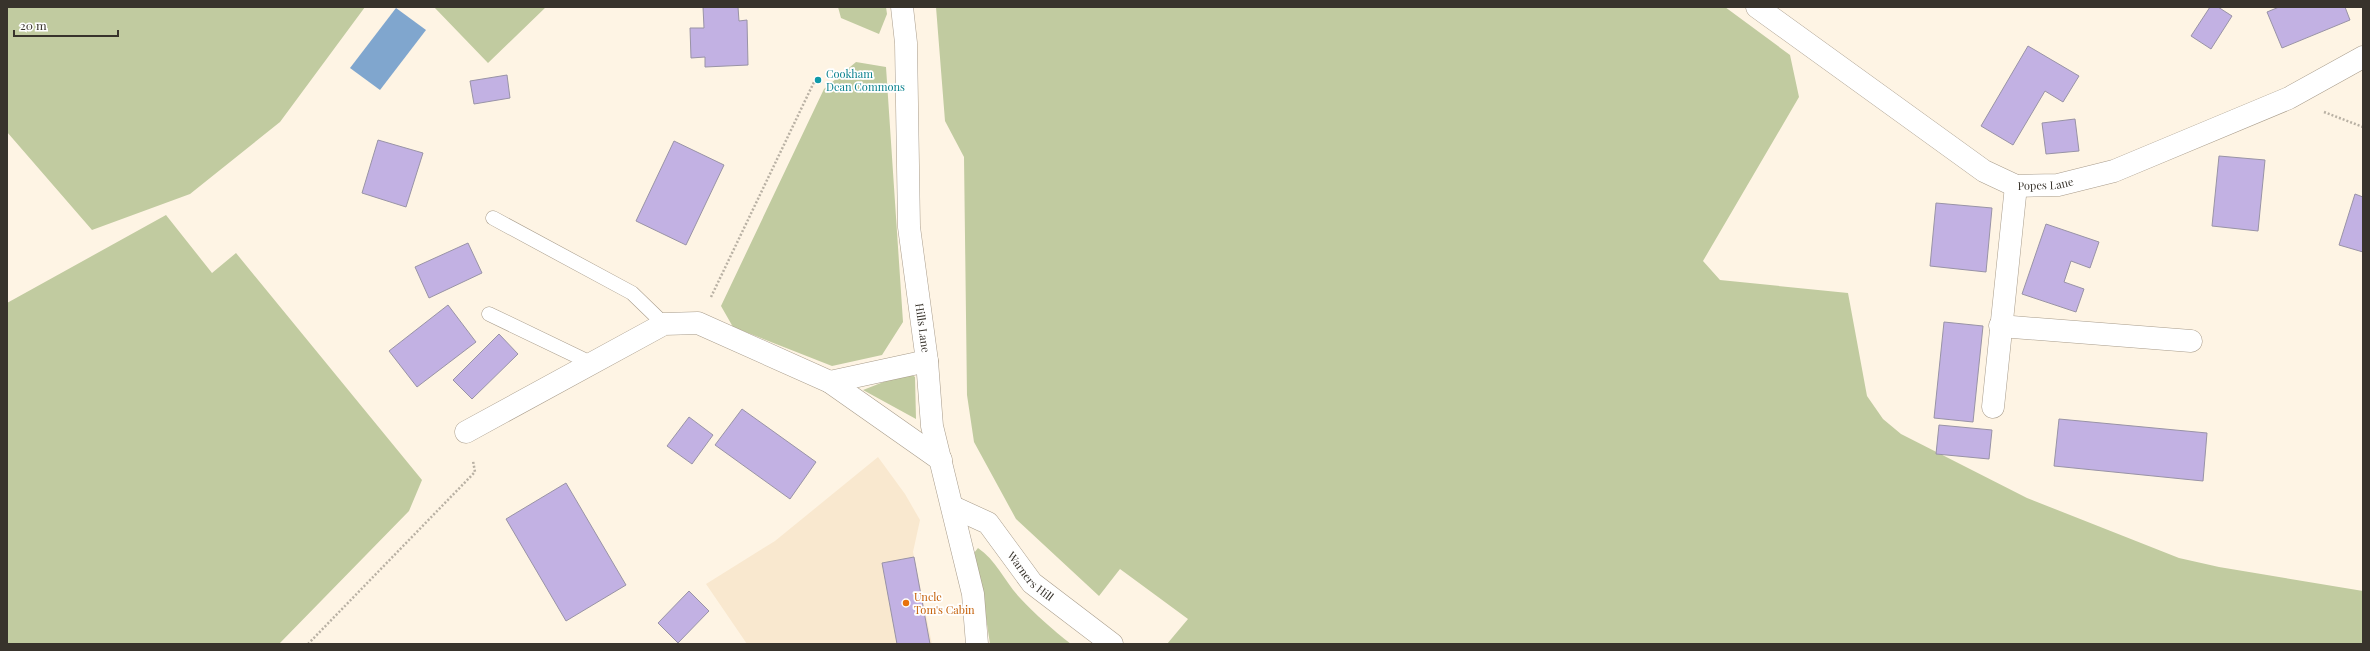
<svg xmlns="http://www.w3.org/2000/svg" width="2370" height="651" viewBox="0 0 2370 651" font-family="'Playfair Display',serif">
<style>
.built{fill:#f9e8cf}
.green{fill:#c1cba0}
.water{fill:#80a6ce}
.building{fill:#c2b1e3;stroke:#9993a6}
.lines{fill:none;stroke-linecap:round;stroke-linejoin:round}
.service-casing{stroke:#a89c8b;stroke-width:15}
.minor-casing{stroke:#a89c8b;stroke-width:23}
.path{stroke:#b9b1a4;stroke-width:2.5;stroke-dasharray:2 2;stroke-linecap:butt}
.service{stroke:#fff;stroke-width:14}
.minor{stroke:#fff;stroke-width:22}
.culture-dot{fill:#0f9aa8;stroke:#fff;stroke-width:1.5}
.food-dot{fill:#e8710a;stroke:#fff;stroke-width:1.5}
.labels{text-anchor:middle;stroke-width:3.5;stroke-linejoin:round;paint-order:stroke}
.culture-label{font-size:11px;fill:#0d838f;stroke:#fff;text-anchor:start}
.street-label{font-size:11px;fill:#38332c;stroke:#fff}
.food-label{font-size:11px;fill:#c56008;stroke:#fff;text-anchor:start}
</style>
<rect width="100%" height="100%" fill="#fef4e4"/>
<path class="built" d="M878 457 905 494 920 520 913 552 932 644H747L706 584 775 541Z"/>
<path class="green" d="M7 7H365L280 122 190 194 92 230 7 132Z
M434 7H546L488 63Z
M838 7H886L887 14 879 34 841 18Z
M936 7H1725L1790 55 1799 97 1703 261 1720 280 1848 293 1867 396 1883 419 1901 434 2027 498 2179 558 2219 567 2363 591V644H1167L1188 619 1120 569 1099 596 1016 519 974 442 967 395 964 157 945 121Z
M856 62 886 67 903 322 882 355 832 366 733 327 721 306 824 89Z
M166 215 212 273 236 253 422 480 409 511 279 644H7V303Z
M909 372 915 377 916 419 863 390Z
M978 548C996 560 1005 582 1020 598 1035 614 1053 630 1071 644H990L980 578 974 553Z"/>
<path class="water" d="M396 8 426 30 380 90 350 68Z"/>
<path class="building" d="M703 7H738L739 21 747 20 748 65 705 67V57L691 58 690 28H704Z
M2210 7H2218L2232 16 2211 49 2191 36Z
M2279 7H2345L2350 20 2282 48 2267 12Z
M2028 46 2079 76 2063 102 2045 91 2013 145 1981 126Z
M507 75 510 98 474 104 470 81Z
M2075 119 2079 151 2046 154 2042 123Z
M378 140 423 153 406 207 362 193Z
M674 141 724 165 686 245 636 221Z
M2219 156 2265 160 2258 231 2212 226Z
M2355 194 2363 197V252L2339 245Z
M1936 203 1992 208 1986 272 1930 266Z
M2046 224 2099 242 2090 268 2071 261 2064 282 2084 289 2076 312 2022 294Z
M468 243 482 273 429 298 415 267Z
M448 305 476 342 417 387 389 351Z
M1944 322 1983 326 1973 422 1934 418Z
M499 334 518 354 472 399 453 380Z
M742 409 816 462 790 499 715 445Z
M689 417 713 435 692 464 667 446Z
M2059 419 2207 433 2203 481 2054 466Z
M1939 425 1992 430 1989 459 1936 454Z
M566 483 626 585 566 621 506 519Z
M914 557 930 644H897L882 563Z
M689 591 709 611 678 643 658 623Z"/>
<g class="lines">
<g class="service-casing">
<path id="service" d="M493 218 632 293 664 324
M489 314 591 363"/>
</g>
<g class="minor-casing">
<g id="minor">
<path id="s1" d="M902 7 906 43 909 227 927 361 932 426 973 594 977 644"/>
<path id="s2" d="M1757 7 1984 171 2016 186 2058 185 2114 171 2289 98 2363 57"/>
<path d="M2000 326 2191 341"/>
<path d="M830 382 927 361"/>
<path d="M1993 407 2016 186"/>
<path d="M466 432 664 324 698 323 830 382 941 460"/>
<path id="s3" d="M953 507 988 523 1032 583 1112 644"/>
</g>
</g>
<path class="path" d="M2324 112 2363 127
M711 297 815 80
M308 644 475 472 473 461"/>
<use href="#service" class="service"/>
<use href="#minor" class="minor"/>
</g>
<circle class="culture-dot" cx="818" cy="80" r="4"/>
<circle class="food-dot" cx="906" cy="603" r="4"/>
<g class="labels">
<g class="culture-label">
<text x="826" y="78">Cookham<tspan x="826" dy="13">Dean Commons</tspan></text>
</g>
<g class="street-label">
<text dy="4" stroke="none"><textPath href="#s2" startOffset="345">Popes Lane</textPath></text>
<text dy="4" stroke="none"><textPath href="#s1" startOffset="322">Hills Lane</textPath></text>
<text dy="4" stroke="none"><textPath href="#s3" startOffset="107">Warners Hill</textPath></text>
</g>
<g class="food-label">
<text x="914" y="601">Uncle<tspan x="914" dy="13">Tom's Cabin</tspan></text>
</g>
</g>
<rect width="2370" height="651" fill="none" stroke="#38332c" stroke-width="16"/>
<path d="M14 30v6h104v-6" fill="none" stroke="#38332c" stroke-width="2"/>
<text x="20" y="30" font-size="12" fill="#38332c" stroke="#ffffff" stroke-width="3" paint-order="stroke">20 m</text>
</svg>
